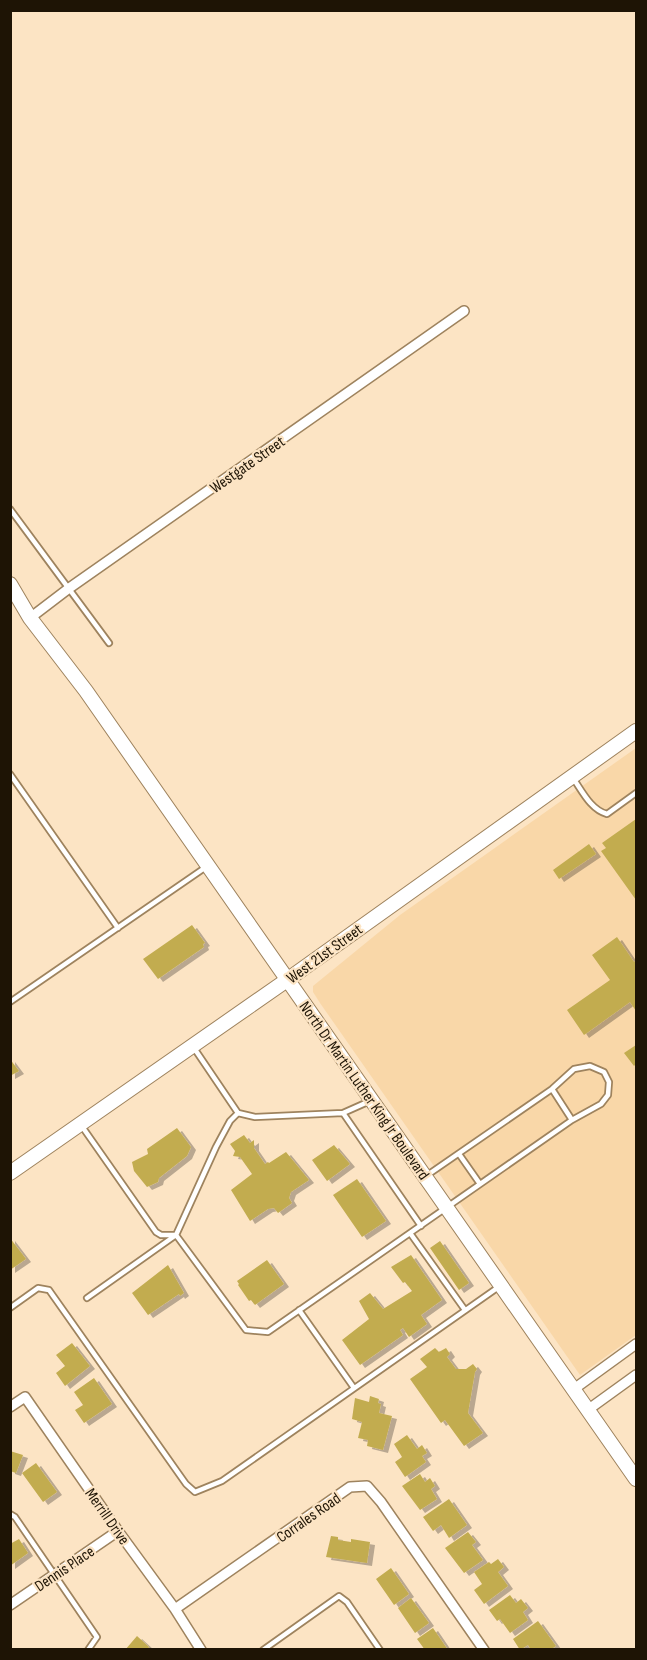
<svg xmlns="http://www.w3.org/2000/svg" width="647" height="1660" viewBox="0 0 647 1660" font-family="'Sofia Sans Condensed',sans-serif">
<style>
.built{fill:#f9d7a8}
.building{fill:#c2ac50;filter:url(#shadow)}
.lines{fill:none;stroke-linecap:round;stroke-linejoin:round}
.lane-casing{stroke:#9e835e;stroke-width:8}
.street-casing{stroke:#9e835e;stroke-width:12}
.secondary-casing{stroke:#9e835e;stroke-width:16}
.lane{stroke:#fff;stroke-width:4.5}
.street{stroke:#fff;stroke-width:9}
.secondary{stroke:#fff;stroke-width:14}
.labels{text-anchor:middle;stroke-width:4.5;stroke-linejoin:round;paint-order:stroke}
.street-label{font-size:16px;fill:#1e1405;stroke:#fce4c4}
</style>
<defs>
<filter id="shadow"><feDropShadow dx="5" dy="3" stdDeviation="0" flood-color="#0004"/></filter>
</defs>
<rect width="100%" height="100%" fill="#fce4c4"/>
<path class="built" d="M636 748V1335L580 1375 320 1003 313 992V986L400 915Z"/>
<path class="building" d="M636 819V900L601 851 606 848 602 843Z
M589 844 596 854 559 879 553 870Z
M192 925 205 943 203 944 204 947 158 979 143 959Z
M617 937 634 962 636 960V1011L630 1002 584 1035 567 1010 610 980 592 955Z
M636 1045V1064L634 1066 624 1053Z
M10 1059 19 1071 10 1076Z
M177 1128 191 1147 187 1156 159 1178 158 1182 147 1187 134 1171 132 1162 148 1154 147 1149Z
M244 1135 250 1143 254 1140V1148L265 1164 268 1162 269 1163 286 1152 309 1180 291 1192 289 1198 292 1203 278 1213 274 1208 268 1209 250 1221 231 1190 252 1174 240 1157 233 1156 235 1151 230 1144Z
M334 1145 350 1164 327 1181 312 1160Z
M357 1179 386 1221 362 1237 333 1195Z
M10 1238 26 1259 10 1270Z
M440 1241 469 1283 459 1290 430 1248Z
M411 1255 442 1300 421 1315 427 1324 409 1337 403 1328 400 1330 403 1335 360 1365 342 1340 369 1319 359 1301 370 1293 383 1309 412 1291 405 1282 403 1283 391 1267Z
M267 1260 284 1284 255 1305 251 1300 249 1301 238 1285 239 1284 237 1281Z
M168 1265 184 1293 180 1296 179 1294 148 1315 132 1293Z
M72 1343 90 1366 65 1386 56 1373 65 1366 56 1355Z
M435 1348 439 1352 446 1348 450 1354 447 1357 456 1369H466L473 1364 477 1369 475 1372 468 1413 483 1433 464 1446 445 1420 441 1423 410 1379 427 1367 420 1359Z
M94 1378 112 1404 84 1423 75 1410 83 1405 74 1392Z
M370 1396 379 1399 378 1403 381 1404 379 1413 392 1416 383 1450 367 1446 368 1440 358 1438 362 1422 352 1419 355 1398 369 1402Z
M407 1435 417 1449 422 1445 427 1453 422 1456 426 1462 405 1477 395 1462 402 1457 394 1444Z
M10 1451 23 1455 16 1473 10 1471Z
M36 1463 57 1492 43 1502 22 1473Z
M420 1474 425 1482 430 1478 435 1486 431 1489 437 1499 420 1510 402 1486Z
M449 1499 467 1525 449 1538 441 1525 433 1531 423 1517Z
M468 1532 476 1542 472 1545 483 1560 464 1573 445 1548Z
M331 1536 338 1537V1540L351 1542V1539L370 1542 367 1563 326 1557Z
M19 1539 28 1553 10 1566V1544Z
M498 1559 504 1567 498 1572 508 1586 484 1604 474 1590 482 1584 474 1572 489 1562 491 1564Z
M391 1568 409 1594 394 1605 376 1579Z
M510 1595 516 1603 521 1599 528 1608 523 1612 528 1620 510 1633 500 1619 497 1621 489 1610Z
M411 1598 429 1623 415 1633 398 1608Z
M538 1621 556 1646 550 1650H531L528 1645 520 1650 513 1639Z
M433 1628 448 1650H425L417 1639Z
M137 1636 149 1647 147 1650H125Z"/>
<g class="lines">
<g class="lane-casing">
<path id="lane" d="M10 509 109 643
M10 774 118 928
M573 778C582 791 591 810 607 814L636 793
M10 1002 206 867
M194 1048 238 1113 255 1117 343 1113 370 1101
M552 1089 572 1120
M343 1113 421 1226
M81 1125 156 1232 161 1235H176L246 1330 268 1332 572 1120 601 1104 608 1095 609 1082 604 1072 590 1066 574 1069 552 1089 426 1176
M459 1154 480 1184
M410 1233 465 1310
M87 1298 176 1235 216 1147 230 1121 238 1113
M10 1308 38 1288 49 1290 186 1484 195 1492 222 1481 500 1286
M299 1310 354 1388
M10 1514 15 1517 97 1637 88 1650
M263 1650 339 1596 347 1602 380 1650"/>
</g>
<g class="street-casing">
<path id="street" d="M30 618 68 589 464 311
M574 1389 636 1344
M10 1407 25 1397 118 1531 175 1609 201 1650
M589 1409 636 1375
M10 1605 118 1531
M175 1609 350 1487 367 1486 381 1502 484 1650"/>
</g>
<g class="secondary-casing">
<path id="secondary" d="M10 584 30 618 86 691 636 1479
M10 1173 287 980 636 731"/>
</g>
<use href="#lane" class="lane"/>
<use href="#street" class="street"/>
<use href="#secondary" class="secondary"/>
</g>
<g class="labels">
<g class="street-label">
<text transform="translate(247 464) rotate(-35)" y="6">Westgate Street</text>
<text transform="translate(324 953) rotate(-36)" y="6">West 21st Street</text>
<text transform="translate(365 1090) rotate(55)" y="6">North Dr Martin Luther King Jr Boulevard</text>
<text transform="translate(108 1516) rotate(55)" y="6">Merrill Drive</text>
<text transform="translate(308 1517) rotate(-35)" y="6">Corrales Road</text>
<text transform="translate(64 1568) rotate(-34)" y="6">Dennis Place</text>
</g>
</g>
<rect width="647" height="1660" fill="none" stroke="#1e1405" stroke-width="24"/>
</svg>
